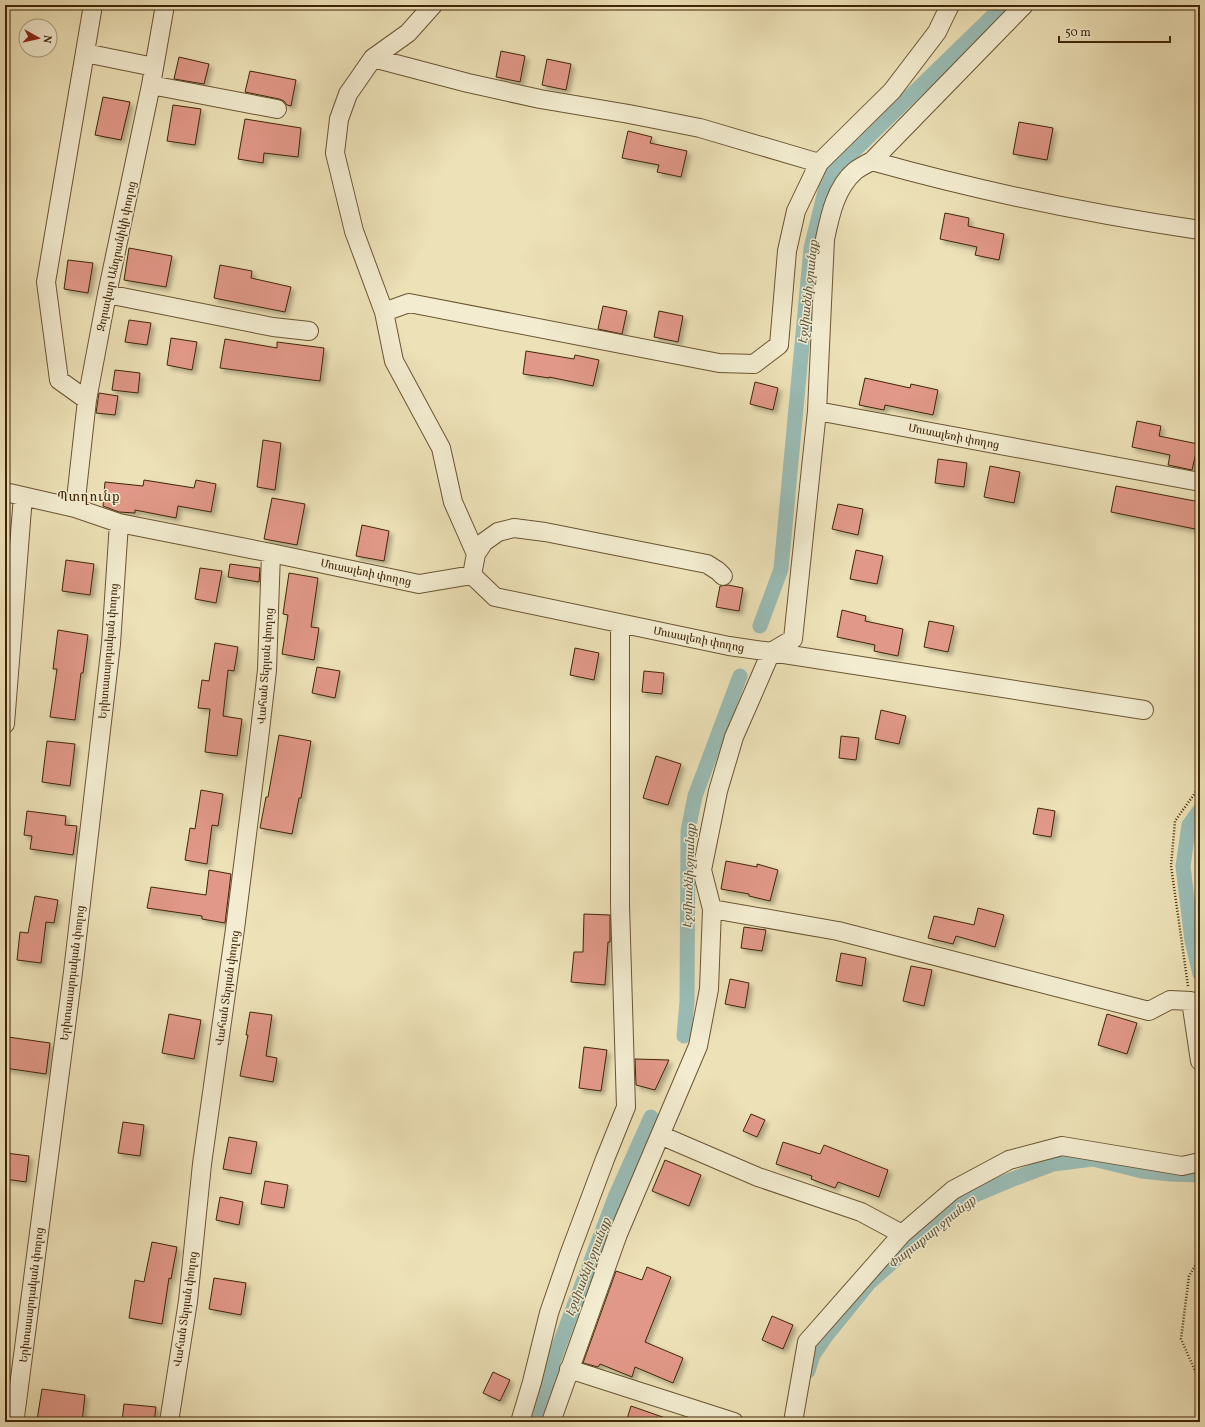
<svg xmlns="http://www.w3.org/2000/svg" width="1205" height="1427" viewBox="0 0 1205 1427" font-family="Vollkorn,'Noto Serif Armenian',serif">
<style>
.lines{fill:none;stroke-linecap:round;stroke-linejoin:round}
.canal{stroke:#9abcb5;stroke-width:15}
.building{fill:#e19888;stroke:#402506;filter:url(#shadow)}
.minor-casing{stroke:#6b5432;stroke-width:20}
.path{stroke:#402506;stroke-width:2.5;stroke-dasharray:1 2;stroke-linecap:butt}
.minor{stroke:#f3ecd0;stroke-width:18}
.labels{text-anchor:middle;stroke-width:3;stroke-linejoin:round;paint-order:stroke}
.street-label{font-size:11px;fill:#402506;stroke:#f3ecd0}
.water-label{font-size:12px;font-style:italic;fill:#5b523b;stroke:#f3ecd0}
.quarter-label{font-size:13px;letter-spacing:1px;fill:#402506;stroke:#f3ecd0}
</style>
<defs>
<filter id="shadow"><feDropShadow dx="3.5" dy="3.5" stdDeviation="2" flood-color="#0004"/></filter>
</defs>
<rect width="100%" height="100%" fill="#ede1b7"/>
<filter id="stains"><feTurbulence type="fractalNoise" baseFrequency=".005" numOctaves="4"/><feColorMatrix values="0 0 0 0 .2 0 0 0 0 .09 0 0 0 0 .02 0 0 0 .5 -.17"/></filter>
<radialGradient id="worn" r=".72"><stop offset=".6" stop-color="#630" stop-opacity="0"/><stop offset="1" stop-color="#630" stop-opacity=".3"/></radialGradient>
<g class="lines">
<path class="canal" d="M760 626 781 569 811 248 829 175 1004 5
M1200 810 1189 825 1183 866 1192 941 1200 974
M684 1036 687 1002 688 831 695 796 740 676
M808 1371 813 1355 826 1336 869 1283 926 1232 970 1197 1013 1179 1053 1164 1093 1159 1142 1171 1170 1174 1200 1175
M538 1422 554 1359 616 1195 651 1117"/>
</g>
<path class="building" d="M501 51 525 56 520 82 496 77Z
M179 57 209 64 204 84 174 79Z
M547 59 571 64 566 90 542 85Z
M250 71 296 80 291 106 287 105 284 101 279 99 245 92Z
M103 97 130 102 121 140 95 135Z
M173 105 201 109 195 145 167 141Z
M245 119 301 128 298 157 264 153 263 163 238 159Z
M1019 122 1053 128 1047 160 1013 154Z
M628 131 652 137 650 143 687 151 681 177 657 172 659 165 622 158Z
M945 213 969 218 968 226 1004 234 999 260 975 255 977 247 940 239Z
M129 248 172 256 166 287 124 280Z
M68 260 93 263 88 293 64 289Z
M220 265 252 271 251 278 291 287 285 312 214 298Z
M603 306 627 311 622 334 598 329Z
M659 311 683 316 678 342 654 337Z
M129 320 151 323 147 345 125 342Z
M171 338 197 342 192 370 167 365Z
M225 339 277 348V342L324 348 320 381 220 368Z
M526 351 574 359 575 355 599 360 593 386 549 377V378L523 374Z
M115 370 140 373 138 393 112 390Z
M865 378 910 388 911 384 938 390 933 415 885 405 884 410 859 405Z
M755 382 778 388 773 410 750 404Z
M99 393 118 396 115 415 96 413Z
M1137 421 1161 426 1159 436 1198 444 1192 470 1168 465 1170 455 1132 447Z
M263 440 281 443 275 490 257 487Z
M938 459 967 463 964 487 935 483Z
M990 466 1020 472 1014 503 984 497Z
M144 480 194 488 196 480 216 484 211 512 178 506 176 518 135 510V513L119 512 103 506 105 482 143 486Z
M1116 486 1200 502V530L1111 512Z
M272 498 305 504 297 545 264 539Z
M838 504 863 509 858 535 832 529Z
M362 525 389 531 384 561 356 556Z
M856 550 883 556 877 584 850 579Z
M66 560 94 564 90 595 62 591Z
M230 564 260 568 259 582 228 577Z
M200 568 222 571 216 603 195 599Z
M289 573 318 578 311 627 319 628 314 660 282 654 288 615 283 614Z
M728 585 743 588 739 611 716 607 720 586Z
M842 610 866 616 865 621 903 629 898 656 874 651 875 645 837 637Z
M929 621 954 626 948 652 924 647Z
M58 630 88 635 83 673H81L75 720 50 717 57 669H53Z
M215 643 238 647 234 671 228 670 223 716 242 719 237 756 205 752 210 709 198 708 202 680 209 681Z
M575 648 599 653 594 680 570 675Z
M317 667 340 671 335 698 312 693Z
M644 671 664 673 662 694 642 692Z
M881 710 906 716 899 744 875 739Z
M279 735 311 741 301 798H299L292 834 260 828 266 797H268Z
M841 736 859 738 856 760 839 758Z
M47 741 75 744 70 786 42 782Z
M656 756 681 764 668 805 643 798Z
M201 790 223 794 218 826 212 825 207 864 185 860 190 828 195 829Z
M1038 808 1055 811 1051 837 1033 834Z
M27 811 66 816 65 825 77 826 73 855 30 849 32 836 24 835Z
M726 861 757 867V864L778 870 770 901 749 896V894L721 889Z
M209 870 231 874 225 923 202 919V916L147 908 151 887 206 895Z
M35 896 58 900 54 923 46 922 41 963 17 960 20 932 28 933Z
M978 908 1004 915 995 947 956 936 953 944 928 938 934 916 974 925Z
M584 914 610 915V942H608L605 985 571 982 574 952H583Z
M744 927 766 930 762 951 741 948Z
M841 953 866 958 862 986 836 981Z
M911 966 932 970 924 1006 903 1001Z
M730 979 749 983 745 1008 725 1004Z
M250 1012 272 1015 266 1056 277 1058 273 1082 240 1076 248 1035H246Z
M169 1014 201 1020 194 1059 162 1053Z
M1107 1014 1137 1023 1127 1054 1098 1045Z
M8 1037 50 1043 46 1074 5 1068Z
M584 1047 607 1050 601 1091 579 1088Z
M635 1059 669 1060 655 1090 636 1085Z
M751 1114 765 1120 757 1137 743 1131Z
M123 1122 144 1125 140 1156 118 1153Z
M229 1137 257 1142 251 1174 223 1169Z
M783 1142 820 1154 824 1145 888 1170 879 1197 838 1182 835 1188 811 1179 812 1176 776 1164Z
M6 1153 29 1156 26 1182 5 1179Z
M665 1160 701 1175 689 1206 652 1191Z
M265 1181 288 1185 284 1208 261 1204Z
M220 1197 243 1202 239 1225 216 1220Z
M152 1242 177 1247 171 1279 169 1278 162 1324 129 1318 135 1280 144 1282Z
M647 1267 671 1277 645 1342 683 1358 673 1383 635 1367 632 1377 600 1364 598 1367 583 1363 616 1271 642 1280Z
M214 1278 246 1283 241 1315 209 1309Z
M772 1316 793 1325 783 1349 762 1340Z
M493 1372 510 1380 500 1401 483 1393Z
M42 1389 85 1395 82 1422H48L37 1420Z
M124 1404 156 1407 154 1422H122Z
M631 1406 671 1420V1422H626Z"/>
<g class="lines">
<g class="minor-casing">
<path id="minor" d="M433 5 408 33 373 58 348 94 339 119 335 153 354 231 384 312 394 361 441 448 453 502 476 554 472 575
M85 53 154 67
M373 58 468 83 540 99 629 114 700 128 819 163
M151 85 277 109
M872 161C979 191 1090 214 1200 230
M107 294 273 327 309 331
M384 312 409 303 719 363 754 364 779 345 787 251 796 211 819 163 892 91 937 32 950 5
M87 400 59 380 46 282 93 5
M817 411 825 239C830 215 836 187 855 171 860 167 866 164 872 161L1024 5
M5 492 75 508 119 523 271 553 419 584 472 575 495 597 729 646 771 652 793 639 817 411 1200 482
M75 508 87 400 107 294 151 85 165 5
M476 554 484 542 498 532 514 528 545 532 707 564 718 571 723 576
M5 724 23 496
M712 909 838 931 1149 1011 1170 1000 1191 1001 1200 1061
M660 1135 758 1177 861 1212 902 1234
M569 1369 734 1422
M16 1422 15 1417 73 972 111 644 119 523
M169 1422 188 1301 202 1164 235 929 259 739 267 670 271 553
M520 1422 532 1382 549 1313 569 1255 605 1159 626 1107 620 905V623
M551 1422 618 1234 698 1046 709 989 712 909 702 870 718 791 734 737 771 652 1144 710
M793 1422 807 1342 902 1234 953 1190 1009 1160 1062 1146 1182 1166 1200 1162"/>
</g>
<path class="path" d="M1188 986 1171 866 1175 821 1200 786
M1200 1258 1189 1276 1181 1339 1200 1382"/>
<use href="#minor" class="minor"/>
</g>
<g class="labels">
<g class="street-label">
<text transform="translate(116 256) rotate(-78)" y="4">Զորավար Անդրանիկի փողոց</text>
<text transform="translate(954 436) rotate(11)" y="4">Մուսալեռի փողոց</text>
<text transform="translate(366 572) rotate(12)" y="4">Մուսալեռի փողոց</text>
<text transform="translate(699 639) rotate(11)" y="4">Մուսալեռի փողոց</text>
<text transform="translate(108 651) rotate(-85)" y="4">Երիտասարդական փողոց</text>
<text transform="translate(265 666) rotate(-86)" y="4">Վահան Տերյան փողոց</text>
<text transform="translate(72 973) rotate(-83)" y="4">Երիտասարդական փողոց</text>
<text transform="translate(227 988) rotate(-82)" y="4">Վահան Տերյան փողոց</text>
<text transform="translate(31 1295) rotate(-83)" y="4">Երիտասարդական փողոց</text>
<text transform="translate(185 1309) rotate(-82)" y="4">Վահան Տերյան փողոց</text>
</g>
<g class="water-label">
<text transform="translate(808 292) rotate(-84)" y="4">Էջմիածնի ջրանցք</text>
<text transform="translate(689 876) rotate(-88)" y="4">Էջմիածնի ջրանցք</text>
<text transform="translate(932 1232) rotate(-39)" y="4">Փարաքար ջրանցք</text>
<text transform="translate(588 1267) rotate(-69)" y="4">Էջմիածնի ջրանցք</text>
</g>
<g class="quarter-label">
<text x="89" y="501">Պտղունք</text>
</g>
</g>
<rect width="1205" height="1427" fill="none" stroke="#ede1b7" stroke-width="20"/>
<rect x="6" y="6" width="1193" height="1415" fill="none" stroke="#402506" stroke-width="2"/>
<rect x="10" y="10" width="1185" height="1407" fill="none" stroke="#402506"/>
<g transform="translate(38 38) rotate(98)"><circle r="19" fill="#f3ecd0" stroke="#ab9c7f"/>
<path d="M0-3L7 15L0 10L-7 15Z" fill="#8f2418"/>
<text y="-6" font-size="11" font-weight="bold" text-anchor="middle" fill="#402506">N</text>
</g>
<path d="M1059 36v6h111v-6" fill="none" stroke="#402506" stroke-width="2"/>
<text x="1065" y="36" font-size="12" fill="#402506" stroke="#f3ecd0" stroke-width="3" paint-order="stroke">50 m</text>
<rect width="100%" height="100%" filter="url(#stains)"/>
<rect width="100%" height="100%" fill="url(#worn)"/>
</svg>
